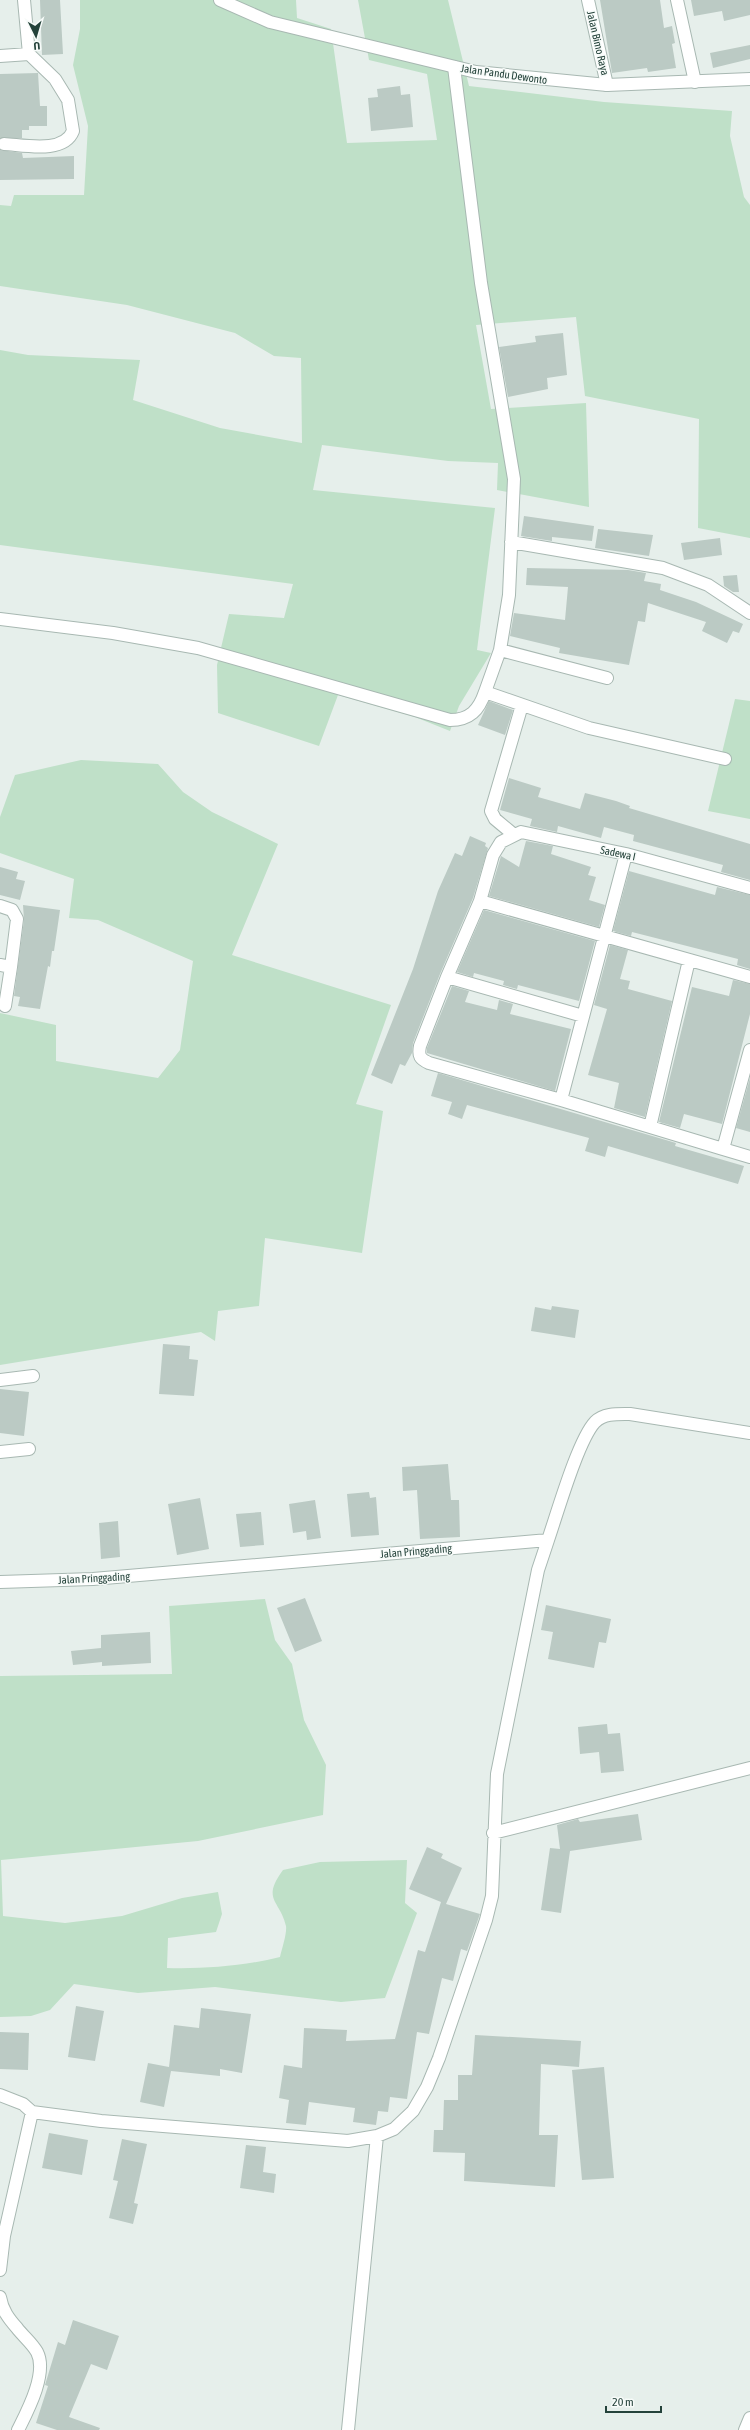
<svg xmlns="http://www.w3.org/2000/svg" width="750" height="2430" viewBox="0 0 750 2430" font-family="'Asap Condensed',sans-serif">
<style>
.green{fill:#bfe0c8}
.building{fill:#bbcac4}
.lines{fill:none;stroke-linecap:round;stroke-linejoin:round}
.minor-casing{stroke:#a8b8b2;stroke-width:14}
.tertiary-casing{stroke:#a8b8b2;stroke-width:14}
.minor{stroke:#fff;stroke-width:12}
.tertiary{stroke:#fff;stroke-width:12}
.labels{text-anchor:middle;stroke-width:3;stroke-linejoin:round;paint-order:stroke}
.street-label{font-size:11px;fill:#24423a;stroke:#f7fbf9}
</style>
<rect width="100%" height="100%" fill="#e6efeb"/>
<path class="green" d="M80 0H296L297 18 331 29 347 143 437 140 427 74 369 60 358 0H448L469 86 604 102 732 111 730 136 744 197 750 205V538L698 528 699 419 585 396 576 317 476 325 491 409 586 403 589 507 497 490 498 463 448 461 322 445 313 490 495 508 477 650 491 653 459 706 450 731 415 717 338 695 319 746 218 713 217 665 229 614 284 618 293 584 0 545V350L28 355 140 360 133 400 220 428 302 443 301 358 274 356 235 333 127 305 0 286V205L11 206 14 195H84L88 126 73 65 80 29Z
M735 699 750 701V819L708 811Z
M81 760 158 764 183 792 212 812 278 844 232 955 391 1005 356 1104 383 1111 362 1253 265 1238 259 1306 218 1311 215 1341 201 1332 0 1365V1013L56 1025V1061L158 1078 180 1050 193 961 98 920 69 918 74 879 0 853V817L15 775Z
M265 1599 275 1640 292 1664 304 1720 326 1765 323 1815 198 1841 1 1860 3 1916 65 1923 122 1916 182 1898 218 1892 222 1914 216 1932 168 1938 167 1968C204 1969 244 1966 280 1957 282 1948 287 1934 286 1926 280 1900 261 1900 283 1870L320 1862 407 1860 405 1903 417 1913 385 1998 341 2002 215 1987 138 1993 74 1984 50 2010 31 2016 0 2017V1676L172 1674 169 1606Z"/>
<path class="building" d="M40 0H60L63 54 42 55Z
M600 0H660L664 28 672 26 675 43 672 44 676 68 648 72 647 68 612 73Z
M691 0H750V15L724 21 722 11 694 16Z
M750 45V59L713 68 710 53Z
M38 73 40 106H47V126H29V130H22V138H0V74Z
M400 86 401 95 410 94 413 127 371 131 368 98 378 97 377 89Z
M0 150 22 153 23 158 74 156V179L0 180Z
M563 333 567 375 547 378 548 389 508 397 499 347 536 342 535 336Z
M524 516 594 526 592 541 552 537V541L521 536Z
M598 529 653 535 649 556 595 548Z
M720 538 722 555 684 560 681 543Z
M527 568 628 570 646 573 644 581 661 584 660 590 696 602 743 624 739 633 733 631 727 643 702 631 706 622 648 603 645 622 638 621 629 665 559 653 560 648 510 636 514 613 565 620 568 587 526 585Z
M737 575 739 592H733L724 586 723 576Z
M489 701 513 710 505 735 478 725Z
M509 778 541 788 538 797 580 809 585 793 616 801 630 806 629 808 750 844V880L721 872 723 865 633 841 634 835 604 827 601 838 558 826 557 832 530 826 532 819 500 810Z
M470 836 486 843 485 846 488 848 473 898 440 974 413 1043 412 1053 405 1066 400 1064 392 1084 371 1075 413 969 438 891 455 853 462 856Z
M526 841 553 846 551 854 591 867 588 875 596 877 589 900 605 905 599 927 489 896 501 856 519 867Z
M0 867 18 872 16 879 25 881 20 900 0 895Z
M629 871 715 895 717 887 750 895V969L737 965 738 959 632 932 631 936 613 931Z
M23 905 60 910 54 951H52L50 967 48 966 40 1009 18 1006 20 997 14 996 24 920Z
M484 910 595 941 579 1001 518 985 517 989 503 985 504 981 474 973 473 977 457 972Z
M610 945 628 950 620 979 630 981 628 989 672 1001 645 1117 614 1108 619 1083 588 1075 607 1009 594 1005Z
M733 980 750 984V1014L722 1124 684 1114 680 1128 659 1122 692 987 729 996Z
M452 986 469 991 465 1002 497 1010 499 1000 513 1004 510 1014 571 1029 555 1091 427 1053V1048Z
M438 1073 676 1143 675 1146 744 1166 738 1184 608 1146 605 1157 585 1151 589 1138 467 1105 462 1119 448 1114 452 1102 431 1096Z
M750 1078V1132L736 1128Z
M552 1306 579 1310 575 1338 531 1331 535 1307 551 1310Z
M163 1344 190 1346 189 1359 198 1360 194 1396 159 1394Z
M0 1389 29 1392 24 1436 0 1433Z
M448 1464 451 1500H459L460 1537 420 1539 417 1490 403 1491 402 1467Z
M369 1492 370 1498 376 1497 379 1535 351 1537 347 1494Z
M200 1498 209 1549 177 1555 168 1504Z
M315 1500 321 1538 307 1540 306 1531 293 1533 289 1504Z
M261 1512 264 1545 240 1547 236 1514Z
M118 1521 120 1557 101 1559 99 1523Z
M305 1598 322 1641 295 1652 277 1608Z
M546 1605 611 1619 606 1643 599 1642 594 1668 548 1659 553 1632 541 1630Z
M150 1632 151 1663 102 1666V1662L73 1665 71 1651 101 1648V1635Z
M607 1724 608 1734 620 1733 624 1771 601 1773 599 1752 580 1754 578 1727Z
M638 1814 642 1840 570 1851 561 1913 541 1910 550 1848 560 1849 557 1825 578 1819 580 1822Z
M427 1847 443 1854 441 1858 462 1868 446 1904 480 1914 467 1951 461 1949 453 1981 442 1978 429 2034 417 2032 407 2099 390 2097 388 2112 378 2111 376 2125 353 2122 355 2108 309 2102 306 2125 286 2123 289 2100 279 2098 284 2065 302 2068 304 2028 347 2030 346 2041 395 2039 418 1950 425 1952 441 1902 409 1889Z
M76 2006 104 2011 95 2061 68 2057Z
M201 2008 251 2014 242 2073 220 2069V2076L171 2071 164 2107 140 2102 148 2063 169 2067 174 2025 199 2028Z
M0 2032 29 2033 28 2070 0 2069Z
M475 2035 581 2041 579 2067 541 2064 539 2135H558L555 2187 464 2181 465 2153 433 2152 434 2130H443L444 2100H458V2075H472Z
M604 2067 614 2178 582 2180 572 2070Z
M49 2133 88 2140 82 2175 42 2168Z
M122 2139 147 2144 134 2203 138 2204 133 2224 109 2218 118 2181 113 2180Z
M246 2145 266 2147 263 2172 276 2174 274 2193 240 2188Z
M73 2320 119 2336 107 2370 91 2364 69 2417 100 2428 99 2430H57L36 2423 48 2386 45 2385 58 2342 65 2345Z"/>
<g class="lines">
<g class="minor-casing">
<path id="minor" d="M588 0 607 85
M677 0 695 82
M0 56 29 54
M454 67 481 283 514 479 509 595 500 650 485 692
M4 144C24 145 64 154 73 131L68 100 55 79 29 54 24 0
M511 542 663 568 708 585 750 613
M0 619 113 633 198 648 450 720C470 720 479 710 485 692L589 728 725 759
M500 650 607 678
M513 834 495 819 491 811 522 705
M750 888 626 854 521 832 501 842 493 855 480 901 447 977 420 1046C418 1056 420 1059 429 1063L561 1100 723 1149 750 1050
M480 901 750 977
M0 906 12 910 17 919 11 967 0 965
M447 977 583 1016
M5 1006 11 967
M561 1100 626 854
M650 1127 689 960
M723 1149 750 1157
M0 1380 33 1376
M0 1452 29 1449
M0 1582 93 1579 548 1540C557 1514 578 1440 595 1422 604 1413 618 1414 630 1414L750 1433
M493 1833 750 1768
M0 2095 23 2104 32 2112 4 2236 0 2270
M32 2112 101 2121 348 2141 377 2136 394 2129 413 2111 427 2087 439 2058 486 1920 492 1896 497 1774 538 1570 548 1540
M0 2297C2 2310 9 2319 17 2328 23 2336 32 2343 37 2352 48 2373 27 2412 18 2430
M348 2430 377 2136
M745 2430 750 2418"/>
</g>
<g class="tertiary-casing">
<path id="tertiary" d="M220 0 270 22 476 72 607 85 750 79"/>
</g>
<use href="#minor" class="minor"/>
<use href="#tertiary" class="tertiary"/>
</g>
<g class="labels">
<g class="street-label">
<text transform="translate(598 43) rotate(77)" y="4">Jalan Bimo Raya</text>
<text transform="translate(504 74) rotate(8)" y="4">Jalan Pandu Dewonto</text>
<text transform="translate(618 853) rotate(12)" y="4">Sadewa I</text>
<text transform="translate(416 1551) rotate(-5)" y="4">Jalan Pringgading</text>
<text transform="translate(94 1578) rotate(-3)" y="4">Jalan Pringgading</text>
</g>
</g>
<g transform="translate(36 36) rotate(175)" stroke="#f7fbf9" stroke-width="3" paint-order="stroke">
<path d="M0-3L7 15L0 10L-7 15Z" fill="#24423a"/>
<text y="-6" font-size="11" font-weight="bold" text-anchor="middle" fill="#24423a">U</text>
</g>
<path d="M606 2406v6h55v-6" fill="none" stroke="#24423a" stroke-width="2"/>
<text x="612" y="2406" font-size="12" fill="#24423a" stroke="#f7fbf9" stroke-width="3" paint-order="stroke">20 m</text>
</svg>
